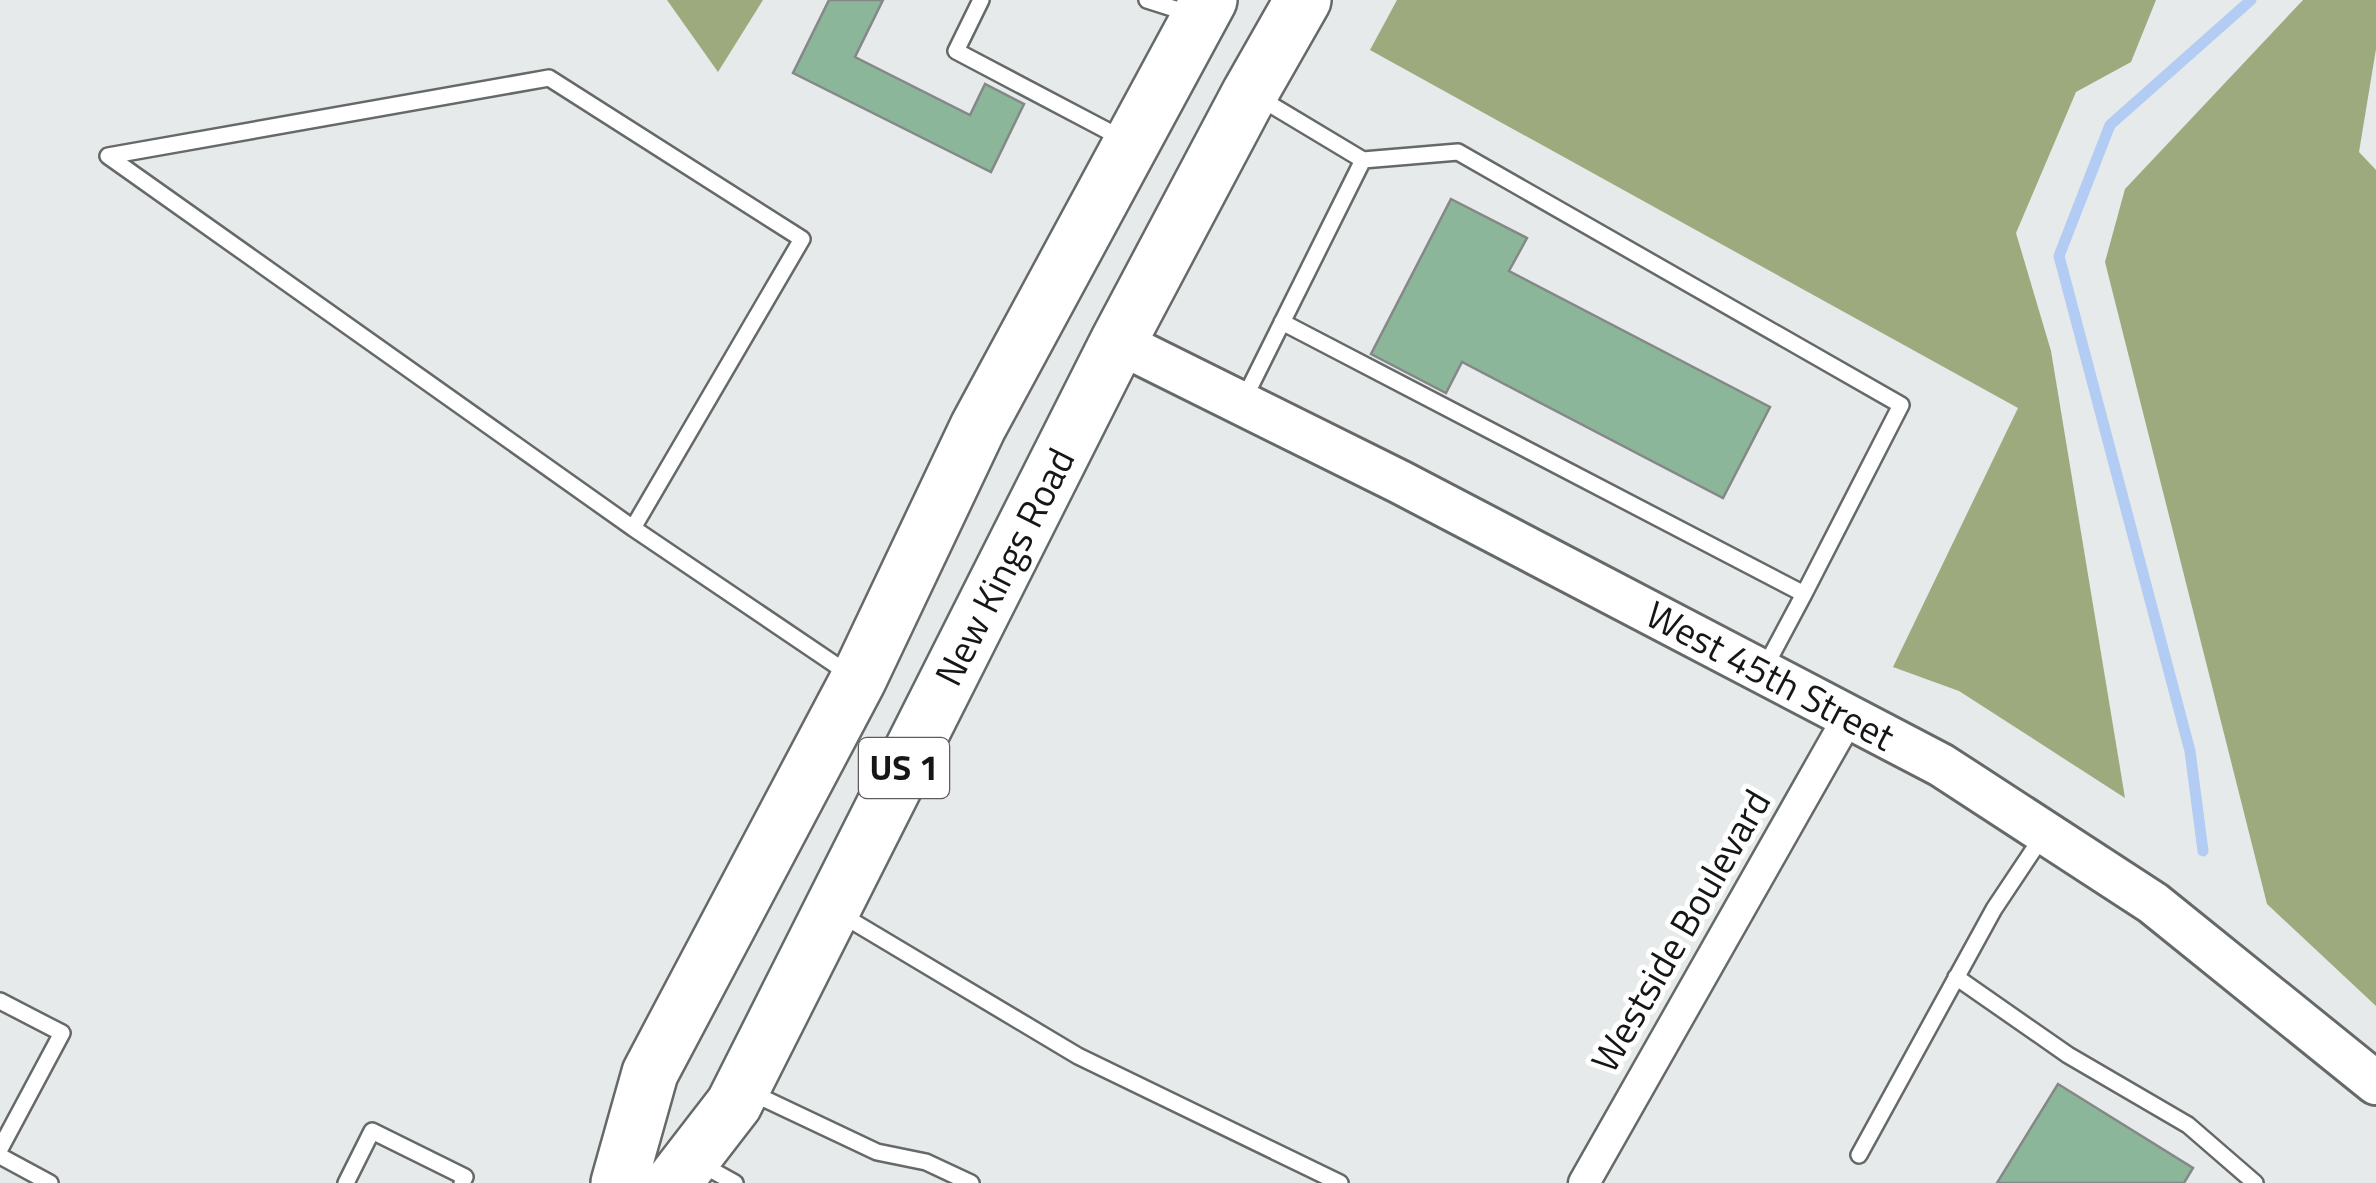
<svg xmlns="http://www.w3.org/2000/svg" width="2376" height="1183" viewBox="0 0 2376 1183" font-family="'Titillium Web',sans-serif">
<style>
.forest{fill:#9daa7e}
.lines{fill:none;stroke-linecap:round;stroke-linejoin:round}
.stream{stroke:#b3ccf4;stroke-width:11}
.building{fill:#8bb699;stroke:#858886;stroke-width:2.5}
.lane-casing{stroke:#656a69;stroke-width:20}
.street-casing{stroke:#656a69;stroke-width:35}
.secondary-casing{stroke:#656a69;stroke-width:48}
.highway-casing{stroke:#656a69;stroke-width:60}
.lane{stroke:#fff;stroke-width:15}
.street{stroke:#fff;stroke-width:30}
.secondary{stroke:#fff;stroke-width:42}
.highway{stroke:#fff;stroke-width:55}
.labels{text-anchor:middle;stroke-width:10;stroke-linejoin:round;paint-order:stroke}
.shield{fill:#fff;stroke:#5b5d5c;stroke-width:2.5}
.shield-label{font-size:35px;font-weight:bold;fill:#151716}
.street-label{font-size:38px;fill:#151716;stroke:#fff}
</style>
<rect width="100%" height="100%" fill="#e6eaea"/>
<path class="forest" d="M667 0H763L718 72Z
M1397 0H2156L2131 62 2076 92 2016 233 2051 351 2125 798 1959 691 1893 667 2018 408 1370 50Z
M2303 0H2376V49L2359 152 2376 170V1006L2267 904 2105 262 2125 189Z"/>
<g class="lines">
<path class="stream" d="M2203 851 2190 751 2059 256 2110 125 2251 0"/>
</g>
<path class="building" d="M829 0H883L855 57 970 115 985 84 1024 104 991 172 793 73Z
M1451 199 1527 238 1509 271 1770 407 1723 498 1462 362 1446 393 1371 354Z
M2058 1084 2193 1168 2184 1183H1997Z"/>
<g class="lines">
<g class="lane-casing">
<path id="lane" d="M981 0 956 51 1123 139
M1147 0 1191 14
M549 78 802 239 633 528 108 156Z
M1282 322 1804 594 1901 405 1458 152 1363 160
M1243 401 1363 160 1258 97
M633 528 849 674
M1764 669 1804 594
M842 915 1078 1056 1340 1183
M1956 977 2068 1055 2188 1125 2255 1183
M0 1001 62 1033 0 1149
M750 1092 877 1152 926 1162 971 1183
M1859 1155 1994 909 2044 834
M0 1156 50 1183
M699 1163 735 1183
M346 1183 372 1131 465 1177 462 1183"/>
</g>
<g class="street-casing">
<path id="street" d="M1584 1183 1848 718"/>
</g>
<g class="secondary-casing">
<path id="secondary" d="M1118 342 1400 482 1941 765 2153 903 2376 1083"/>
</g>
<g class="highway-casing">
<path id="highway" d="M619 1183 650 1073 858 680 978 427 1209 0
M673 1183 734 1104 1118 342 1250 93 1303 0"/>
</g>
<use href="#lane" class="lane"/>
<use href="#street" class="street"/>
<use href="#secondary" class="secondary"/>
<use href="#highway" class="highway"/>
</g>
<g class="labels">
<rect class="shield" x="859" y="738" width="90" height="60" rx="8"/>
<g class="shield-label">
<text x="904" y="780">US 1</text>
</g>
<g class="street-label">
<text transform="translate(1005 567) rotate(-63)" y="13">New Kings Road</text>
<text transform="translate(1770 676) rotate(28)" y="13">West 45th Street</text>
<text transform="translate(1681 931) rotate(-60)" y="13">Westside Boulevard</text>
</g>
</g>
</svg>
